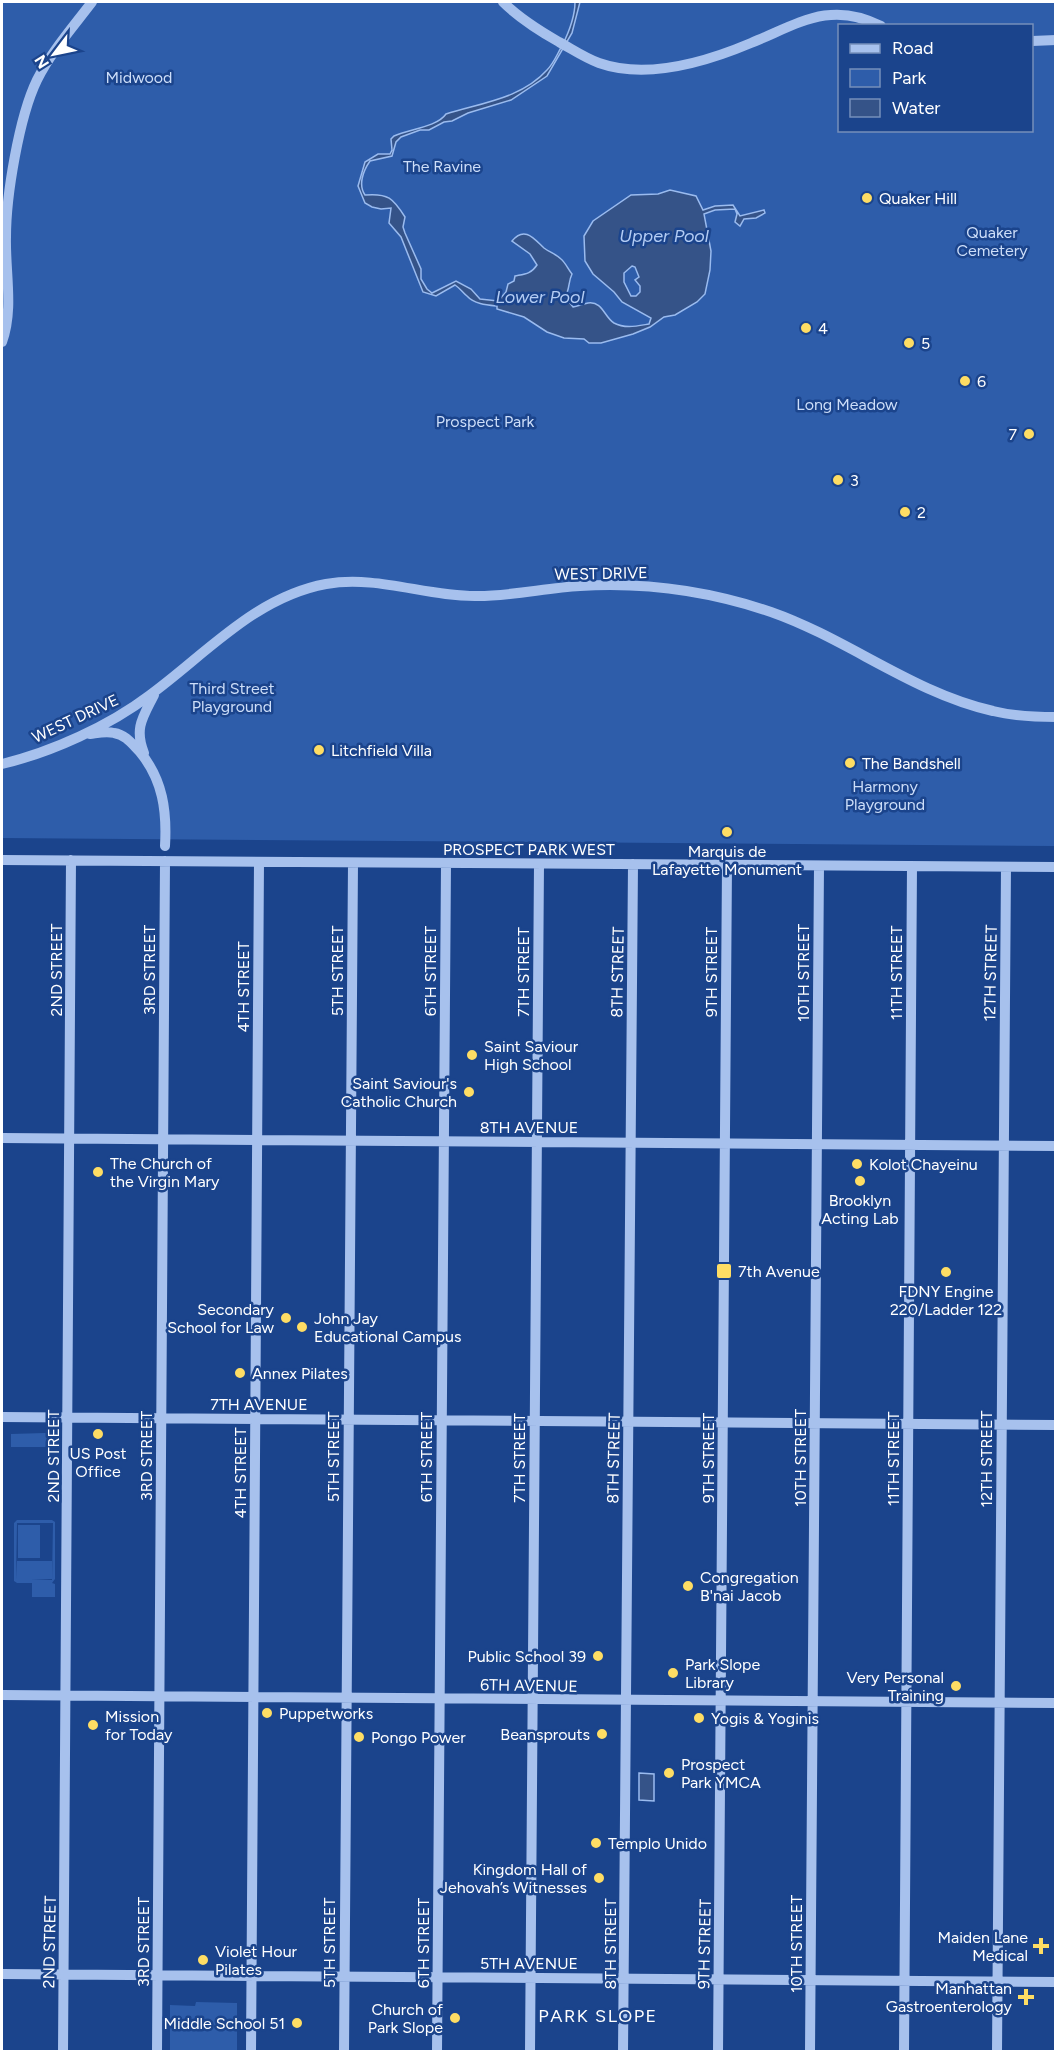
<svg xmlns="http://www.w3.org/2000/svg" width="1057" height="2053" viewBox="0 0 1057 2053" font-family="Figtree,sans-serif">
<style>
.green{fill:#2e5daa;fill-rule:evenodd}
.water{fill:#355388;stroke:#9abbef;stroke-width:1.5;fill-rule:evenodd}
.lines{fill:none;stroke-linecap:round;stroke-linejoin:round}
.minor{stroke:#a7c1ed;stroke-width:10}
.poi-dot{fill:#fedd64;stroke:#1b448c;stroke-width:2}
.labels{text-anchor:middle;stroke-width:5;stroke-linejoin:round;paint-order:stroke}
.park-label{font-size:16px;fill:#cddef9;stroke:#1b448c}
.poi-label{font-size:16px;fill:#fff;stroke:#1b448c;text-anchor:start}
.street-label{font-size:16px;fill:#fff;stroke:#1b448c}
.water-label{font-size:18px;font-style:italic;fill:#b3ccf4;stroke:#1b448c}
.neighbourhood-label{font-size:18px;letter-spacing:1.5px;fill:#fff;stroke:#1b448c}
</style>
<rect width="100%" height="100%" fill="#1b448c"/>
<path class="green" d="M2 2H1055V846L2 838ZM840 26H1032V130H840Z
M45 1433H55V1443H52L51 1447H11V1434Z
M17 1520H52L55 1522V1579L52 1583 55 1584V1597H32V1583H17L14 1581V1523ZM17 1523H53L52 1580 31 1579H52V1561H17L16 1579Z
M18 1525H40V1558H18Z
M196 2002 237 2003V2051H170V2005L195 2006Z"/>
<path class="water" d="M575 2H580L572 33 547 76 511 100 468 113 452 121 444 122 429 130H420L401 137 396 142 392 156 370 161C363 171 358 185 365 195 388 193 393 198 405 217L403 227 405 233 421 269V279L427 289 432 293 456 281 471 289 480 299 498 301 506 292 508 284 514 281 515 276C525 274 531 274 537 265L530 254 512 241C525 225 535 240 544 248 549 252 556 254 561 259 565 262 568 269 572 274 568 282 570 289 565 297L573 307C578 306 583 304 588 303 603 301 604 317 614 323 625 329 637 326 649 324L651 318 622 302 614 292 593 274 585 261 584 236 593 221 631 195 658 194 670 190 696 196 703 210 715 206 733 205 740 216 764 210 765 213 756 218 744 219 740 226 735 222 737 214 735 209 715 210 704 214 711 251 710 270 705 294 697 302 675 315 664 317 650 327 633 334 601 343H589L584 339 564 338 547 332 524 317 497 309V306C487 305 474 304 467 296 462 292 461 289 455 285L436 296 423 292 401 237 389 223 391 208 381 209 372 207 365 203 358 186 365 162 378 154H390L392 150 391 139 394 136C410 129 437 127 446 114 480 103 521 99 547 70 554 63 557 54 562 46 569 32 575 18 575 2ZM632 266 635 267 639 277 635 280 640 286V292L636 296H631L624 282V273Z
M639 1773 654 1774V1801L639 1800Z"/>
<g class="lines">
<path class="minor" d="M503 2C519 18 538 30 559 42 572 49 585 58 599 63 647 80 706 62 751 43 798 24 830 0 881 26
M1032 41 1056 40
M2 342C14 309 5 272 6 237 6 196 19 117 37 80 51 52 73 27 92 2
M90 734C98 733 106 731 114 733 126 735 132 744 140 752 163 780 167 811 165 846
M144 753C134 728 143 717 154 695
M2 764C52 752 109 726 150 695 206 654 255 597 326 584 378 575 427 597 478 596 512 596 546 588 580 586 645 582 709 591 771 612 848 639 913 693 993 711 1013 716 1035 717 1056 717
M2 860 1056 867
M2 1138 1056 1146
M2 1417 1056 1425
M2 1695 1056 1703
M2 1974 1056 1982
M63 2052 71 860
M157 2052 165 861
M251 2052 259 862
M344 2052 353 863
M437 2052 446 864
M530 2052 539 864
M623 2052 633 864
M718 2052 727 865
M810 2052 819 866
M904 2052 912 866
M997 2052 1006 867"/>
</g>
<g class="poi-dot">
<circle cx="867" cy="198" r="6"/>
<circle cx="806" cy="328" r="6"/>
<circle cx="909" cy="343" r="6"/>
<circle cx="965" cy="381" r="6"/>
<circle cx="1029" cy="434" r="6"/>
<circle cx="838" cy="480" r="6"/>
<circle cx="905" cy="512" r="6"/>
<circle cx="319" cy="750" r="6"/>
<circle cx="850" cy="763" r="6"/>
<circle cx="727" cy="832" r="6"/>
<circle cx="472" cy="1055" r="6"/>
<circle cx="469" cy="1092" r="6"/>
<circle cx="857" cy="1164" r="6"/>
<circle cx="98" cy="1172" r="6"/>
<circle cx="860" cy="1181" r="6"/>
<rect x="716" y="1263" width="16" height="16" rx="3"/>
<circle cx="946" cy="1272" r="6"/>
<circle cx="286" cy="1318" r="6"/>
<circle cx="302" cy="1327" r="6"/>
<circle cx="240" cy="1373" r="6"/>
<circle cx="98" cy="1434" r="6"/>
<circle cx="688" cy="1586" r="6"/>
<circle cx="598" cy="1656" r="6"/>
<circle cx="673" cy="1673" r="6"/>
<circle cx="956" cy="1686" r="6"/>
<circle cx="267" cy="1713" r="6"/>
<circle cx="699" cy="1718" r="6"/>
<circle cx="93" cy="1725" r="6"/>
<circle cx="602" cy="1734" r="6"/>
<circle cx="359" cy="1737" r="6"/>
<circle cx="669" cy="1773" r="6"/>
<circle cx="596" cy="1843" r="6"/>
<circle cx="599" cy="1878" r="6"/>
<path d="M1038 1937h6v6h6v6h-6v6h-6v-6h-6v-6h6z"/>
<circle cx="203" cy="1960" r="6"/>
<path d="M1023 1988h6v6h6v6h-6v6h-6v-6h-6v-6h6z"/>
<circle cx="455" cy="2018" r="6"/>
<circle cx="297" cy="2023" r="6"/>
</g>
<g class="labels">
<g class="park-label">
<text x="139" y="83">Midwood</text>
<text x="442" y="172">The Ravine</text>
<text x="992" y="238">Quaker<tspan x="992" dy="18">Cemetery</tspan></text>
<text x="847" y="410">Long Meadow</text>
<text x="485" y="427">Prospect Park</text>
<text x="232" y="694">Third Street<tspan x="232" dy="18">Playground</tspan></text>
<text x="885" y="792">Harmony<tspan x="885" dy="18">Playground</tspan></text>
</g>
<g class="poi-label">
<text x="879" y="204">Quaker Hill</text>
<text x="818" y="334">4</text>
<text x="921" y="349">5</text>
<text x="977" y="387">6</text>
<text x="1017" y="440" text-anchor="end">7</text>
<text x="850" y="486">3</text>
<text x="917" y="518">2</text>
<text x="331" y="756">Litchfield Villa</text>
<text x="862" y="769">The Bandshell</text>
<text x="727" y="857" text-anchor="middle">Marquis de<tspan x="727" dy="18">Lafayette Monument</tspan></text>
<text x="484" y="1052">Saint Saviour<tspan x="484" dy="18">High School</tspan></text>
<text x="457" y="1089" text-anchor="end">Saint Saviour's<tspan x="457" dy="18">Catholic Church</tspan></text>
<text x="110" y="1169">The Church of<tspan x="110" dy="18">the Virgin Mary</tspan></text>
<text x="869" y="1170">Kolot Chayeinu</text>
<text x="860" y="1206" text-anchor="middle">Brooklyn<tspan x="860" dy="18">Acting Lab</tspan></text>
<text x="738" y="1277">7th Avenue</text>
<text x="946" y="1297" text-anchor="middle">FDNY Engine<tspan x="946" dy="18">220/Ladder 122</tspan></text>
<text x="274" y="1315" text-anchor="end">Secondary<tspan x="274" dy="18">School for Law</tspan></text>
<text x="314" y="1324">John Jay<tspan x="314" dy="18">Educational Campus</tspan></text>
<text x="252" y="1379">Annex Pilates</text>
<text x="98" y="1459" text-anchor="middle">US Post<tspan x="98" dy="18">Office</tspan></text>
<text x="700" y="1583">Congregation<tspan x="700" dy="18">B'nai Jacob</tspan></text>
<text x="586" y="1662" text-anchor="end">Public School 39</text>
<text x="685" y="1670">Park Slope<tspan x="685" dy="18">Library</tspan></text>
<text x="944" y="1683" text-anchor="end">Very Personal<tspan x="944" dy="18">Training</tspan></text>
<text x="279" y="1719">Puppetworks</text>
<text x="105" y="1722">Mission<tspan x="105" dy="18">for Today</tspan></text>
<text x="711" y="1724">Yogis &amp; Yoginis</text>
<text x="590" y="1740" text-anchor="end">Beansprouts</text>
<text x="371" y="1743">Pongo Power</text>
<text x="681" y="1770">Prospect<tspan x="681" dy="18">Park YMCA</tspan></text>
<text x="608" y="1849">Templo Unido</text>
<text x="587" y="1875" text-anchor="end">Kingdom Hall of<tspan x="587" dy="18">Jehovah’s Witnesses</tspan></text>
<text x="1028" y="1943" text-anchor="end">Maiden Lane<tspan x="1028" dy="18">Medical</tspan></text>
<text x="215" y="1957">Violet Hour<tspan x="215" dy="18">Pilates</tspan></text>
<text x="1012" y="1994" text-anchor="end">Manhattan<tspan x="1012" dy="18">Gastroenterology</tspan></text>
<text x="443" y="2015" text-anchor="end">Church of<tspan x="443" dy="18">Park Slope</tspan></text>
<text x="285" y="2029" text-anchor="end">Middle School 51</text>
</g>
<g class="street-label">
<text transform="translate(601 573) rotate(-1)" y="6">WEST DRIVE</text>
<text transform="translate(75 718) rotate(-25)" y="6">WEST DRIVE</text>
<text x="529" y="855">PROSPECT PARK WEST</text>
<text transform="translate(56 970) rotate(-90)" y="6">2ND STREET</text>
<text transform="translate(149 970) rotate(-90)" y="6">3RD STREET</text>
<text transform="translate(337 971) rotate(-90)" y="6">5TH STREET</text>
<text transform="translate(430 971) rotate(-90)" y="6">6TH STREET</text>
<text transform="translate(523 972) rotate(-90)" y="6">7TH STREET</text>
<text transform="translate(617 972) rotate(-89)" y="6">8TH STREET</text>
<text transform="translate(711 972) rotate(-90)" y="6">9TH STREET</text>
<text transform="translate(803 973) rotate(-90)" y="6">10TH STREET</text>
<text transform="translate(896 973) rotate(-90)" y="6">11TH STREET</text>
<text transform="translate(990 973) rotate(-89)" y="6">12TH STREET</text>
<text transform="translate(243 987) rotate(-90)" y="6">4TH STREET</text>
<text x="529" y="1133">8TH AVENUE</text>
<text x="259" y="1410">7TH AVENUE</text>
<text transform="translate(53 1456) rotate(-90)" y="6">2ND STREET</text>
<text transform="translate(146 1456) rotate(-90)" y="6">3RD STREET</text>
<text transform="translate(333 1457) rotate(-90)" y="6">5TH STREET</text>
<text transform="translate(426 1457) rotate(-90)" y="6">6TH STREET</text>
<text transform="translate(519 1458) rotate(-90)" y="6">7TH STREET</text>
<text transform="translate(613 1458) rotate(-89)" y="6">8TH STREET</text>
<text transform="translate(708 1458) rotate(-90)" y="6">9TH STREET</text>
<text transform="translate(800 1458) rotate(-90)" y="6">10TH STREET</text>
<text transform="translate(893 1459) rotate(-90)" y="6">11TH STREET</text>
<text transform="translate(986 1459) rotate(-90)" y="6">12TH STREET</text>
<text transform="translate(240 1473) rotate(-90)" y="6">4TH STREET</text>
<text transform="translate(529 1685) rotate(1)" y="6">6TH AVENUE</text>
<text transform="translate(49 1942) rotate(-89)" y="6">2ND STREET</text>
<text transform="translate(143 1942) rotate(-90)" y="6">3RD STREET</text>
<text transform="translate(329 1943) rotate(-90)" y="6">5TH STREET</text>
<text transform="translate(423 1943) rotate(-90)" y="6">6TH STREET</text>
<text transform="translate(610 1944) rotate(-90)" y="6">8TH STREET</text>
<text transform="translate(704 1944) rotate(-89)" y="6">9TH STREET</text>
<text transform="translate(796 1944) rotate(-90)" y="6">10TH STREET</text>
<text x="529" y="1969">5TH AVENUE</text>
</g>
<g class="water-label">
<text x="664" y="242">Upper Pool</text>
<text x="540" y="303">Lower Pool</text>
</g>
<g class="neighbourhood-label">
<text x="598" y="2022">PARK SLOPE</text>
</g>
</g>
<rect width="1057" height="2053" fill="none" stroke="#ffffff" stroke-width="6"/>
<rect x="838" y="24" width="195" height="108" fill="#1b448c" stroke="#768fba" stroke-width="1.5"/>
<rect x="850" y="44" width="30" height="9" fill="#a7c1ed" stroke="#768fba" stroke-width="1.5"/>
<text x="892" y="54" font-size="18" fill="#ffffff">Road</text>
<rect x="850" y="69" width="30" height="18" fill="#2e5daa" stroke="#768fba" stroke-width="1.5"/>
<text x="892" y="84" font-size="18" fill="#ffffff">Park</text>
<rect x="850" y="99" width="30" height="18" fill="#355388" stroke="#768fba" stroke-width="1.5"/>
<text x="892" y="114" font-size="18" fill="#ffffff">Water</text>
<g transform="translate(54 54) rotate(238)" stroke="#1b448c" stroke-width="4.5" paint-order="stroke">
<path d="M0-4.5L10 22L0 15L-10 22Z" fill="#ffffff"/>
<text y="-9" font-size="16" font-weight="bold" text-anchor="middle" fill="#ffffff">N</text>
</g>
</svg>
